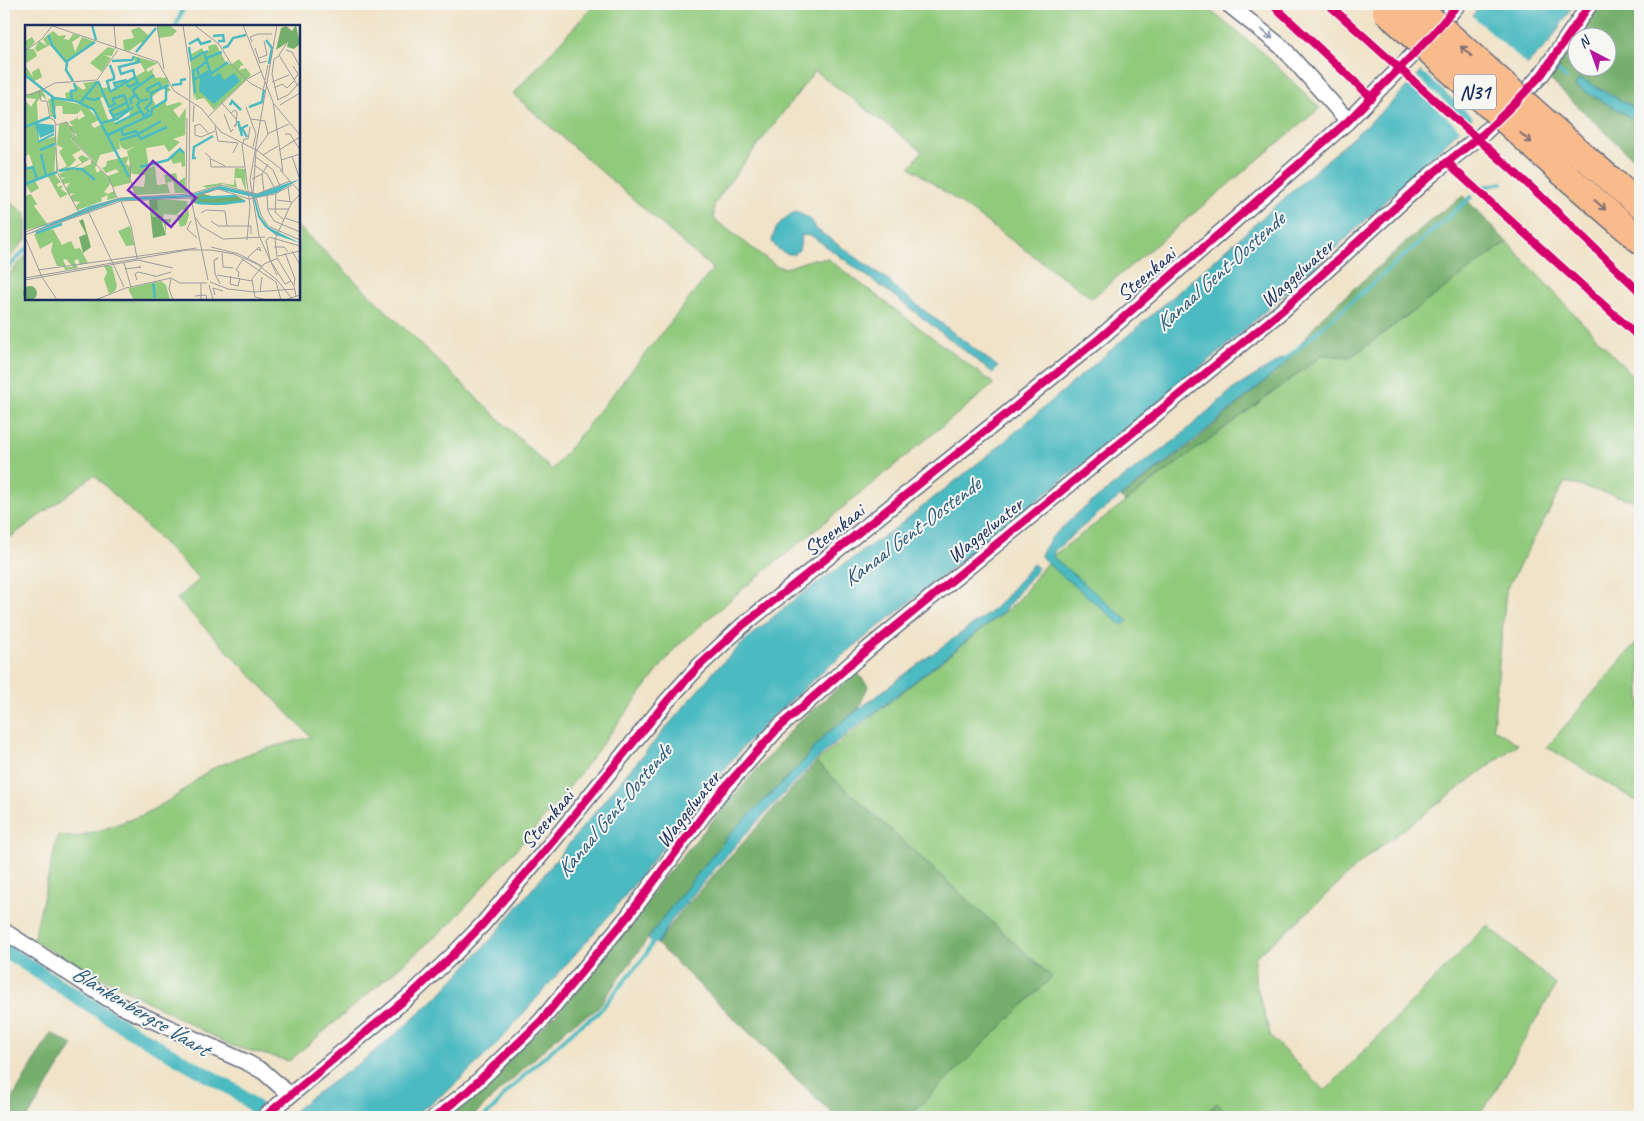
<svg xmlns="http://www.w3.org/2000/svg" width="1644" height="1121" viewBox="0 0 1644 1121" font-family="Caveat,sans-serif">
<style>
.green{fill:#91ca7d;stroke:#567c6e}
.forest{fill:#74ae6c;stroke:#486e65;fill-rule:evenodd}
.water{fill:#4bbac1;stroke:#337490}
.pier{fill:#f0e3c8}
.lines{fill:none;stroke-linecap:round;stroke-linejoin:round}
.stream{stroke:#4bbac1;stroke-width:4}
.canal{stroke:#4bbac1;stroke-width:14}
.minor-casing{stroke:#666e83;stroke-width:18}
.trunk-casing{stroke:#666e83;stroke-width:29}
.minor{stroke:#fff;stroke-width:15}
.trunk{stroke:#fabb8c;stroke-width:26}
.trunk-bridge-casing{stroke:#666e83;stroke-width:29;stroke-linecap:butt}
.trunk-bridge{stroke:#fabb8c;stroke-width:26}
.cycleway-casing{stroke:#f6f6f2;stroke-width:11}
.cycleway{stroke:#d6006c;stroke-width:8}
.oneway{stroke:#8d97ae}
.oneway2{stroke:#7f6e73}
.labels{text-anchor:middle;stroke-width:4;stroke-linejoin:round;paint-order:stroke}
.shield{fill:#f6f6f2;stroke:#5d6b8a;stroke-width:1}
.shield-label{font-size:20px;font-weight:bold;fill:#1b2f5e}
.street-label{font-size:21px;fill:#1b2f5e;stroke:#f6f6f2}
.water-label{font-size:22px;font-style:italic;fill:#29597c;stroke:#f6f6f2}
.inset-river{fill:none;stroke:#4bbac1;stroke-width:2.5}
.inset-road{fill:none;stroke:#9b9b9e;stroke-width:1}
.view{fill:#7b2cbf;fill-opacity:0.15;stroke:#7b2cbf;stroke-width:2.5}
.inset-edge{fill:none;stroke:#1b2f5e;stroke-width:2.5}
</style>
<rect width="100%" height="100%" fill="#f6f6f2"/>
<filter id="ink" filterUnits="userSpaceOnUse"><feTurbulence type="fractalNoise" baseFrequency=".02" numOctaves="2"/><feDisplacementMap in="SourceGraphic" scale="10" xChannelSelector="R" yChannelSelector="G"/><feConvolveMatrix kernelMatrix="1 2 1 2 8 2 1 2 1" color-interpolation-filters="sRGB"/></filter>
<filter id="wash" filterUnits="userSpaceOnUse"><feTurbulence type="fractalNoise" baseFrequency=".0096" numOctaves="4" result="noise"/><feDisplacementMap in="SourceGraphic" scale="20" xChannelSelector="R" yChannelSelector="G"/><feGaussianBlur stdDeviation="1.12" result="paint"/><feColorMatrix in="noise" values="0 0 0 0 0 0 0 0 0 0 0 0 0 0 0 0 0 1.4 0 .05"/><feComposite in="paint" operator="in"/></filter>
<g filter="url(#wash)">
<rect width="100%" height="100%" fill="#f0e3c8"/>
<path class="green" d="M595 4H1202L1261 51 1320 108 1092 298 910 167 922 151 815 71 725 188 714 205V219L776 266 786 268 813 259H828L994 384 738 593 675 648 559 801 449 925 289 1061 232 1046 33 941 58 835 75 837 104 829 145 814 173 798 211 769 253 752 311 737 177 599 200 579 94 475 4 542V281L26 255V299H299V227L552 470 713 269 513 94Z
M4 198 26 214V239L4 264Z
M1507 242 1640 384V502L1565 482 1506 590 1493 728 1518 744 1368 856 1289 929 1255 957V980L1271 1037 1325 1091 1487 925 1556 985 1490 1100 1477 1117H1231L1217 1103 1202 1117H908L1052 977 816 762 882 708 1018 601 1051 557 1323 355 1351 357Z
M1640 638V803L1547 747Z"/>
<path class="forest" d="M1594 4H1640V111L1587 82 1575 86 1640 122V165L1547 77ZM1576 38H1606V68H1576Z
M1463 196 1507 242 1351 357 1323 355 1125 502 1121 497 1192 444 1284 365 1321 318 1433 218Z
M857 672 868 686 859 708 825 735 800 765 729 835 665 915 596 1010 568 1027 472 1117H449L556 1014 596 968 659 883 797 723Z
M816 762 1052 977 908 1117H836L657 944 681 911Z
M51 1033 73 1045 28 1117H4V1113Z
M1217 1103 1231 1117H1202Z"/>
<path class="water" d="M1482 4H1574L1549 43 1496 95 1351 234 1223 349 1104 447 828 667 771 718 744 746 723 771 613 911 493 1048 451 1088 412 1117H286L314 1095 364 1060 401 1030 441 993 493 937 608 796 716 669 749 637 795 599 898 526 992 452 1175 295 1387 107 1445 48Z
M1579 79 1587 82 1640 111V122L1575 86Z
M795 212C804 215 814 220 816 229L888 280 899 291 998 367 993 373 897 298 812 236 802 235 799 250 795 254C784 255 778 250 772 242 774 227 782 219 795 212Z
M1285 357 1287 361 1284 365 1186 447 1100 512 1054 551 1053 557 1127 620 1128 621 1122 625 1048 564 1041 556 1042 553 1051 538 1079 512 1131 472 1174 441 1232 390Z
M1033 564 1038 568 1002 613 833 745 814 762 739 841 673 918 657 944 648 939 665 915 729 835 800 765 825 735 925 659 989 613 1004 599Z"/>
<path class="pier" d="M1470 14 1528 66 1475 119 1420 70 1443 47Z
M1415 75 1469 124 1462 131 1408 82Z"/>
<g class="lines">
<path class="stream" d="M176 26 185 4
M1558 71 1566 78
M1484 187 1502 183
M4 272 26 249
M1286 359 1471 197
M484 1117 494 1108 504 1095 533 1067 578 1027 597 1014 645 956 653 942"/>
<path class="canal" d="M4 950 124 1027 235 1091 255 1107"/>
</g>
</g>
<g filter="url(#ink)">
<g class="lines">
<g class="minor-casing">
<path id="minor" d="M1228 4 1283 48 1348 121
M4 931 107 998 125 1008 248 1063 264 1072 290 1095
M264 1117 413 993 453 955 483 924 553 841 667 701 699 666 742 626 1004 416 1101 337 1348 121 1432 35 1458 4
M435 1117 468 1091 540 1022 629 915 719 794 779 727 868 649 1284 309 1432 174 1483 134 1515 103 1542 74 1590 4"/>
</g>
<g class="trunk-casing">
<path id="trunk" d="M1581 154 1640 205
M1563 173 1640 240"/>
</g>
<use href="#minor" class="minor"/>
<use href="#trunk" class="trunk"/>
<g class="trunk-bridge-casing">
<path id="trunk-bridge" d="M1414 4 1581 154
M1386 11 1563 173"/>
</g>
<use href="#trunk-bridge" class="trunk-bridge"/>
<g class="cycleway-casing">
<path id="cycleway" d="M1272 4 1372 98
M1328 4 1541 196 1640 292
M1448 162 1456 171 1640 338
M264 1117 413 993 453 955 483 924 553 841 667 701 699 666 742 626 1004 416 1101 337 1348 121 1432 35 1458 4
M435 1117 468 1091 540 1022 629 915 719 794 779 727 868 649 1284 309 1432 174 1483 134 1515 103 1542 74 1590 4"/>
</g>
<use href="#cycleway" class="cycleway"/>
</g>
<defs><path id="oneway-shaft" d="M-6 0H5M1.5-3L5.5 0L1.5 3" fill="none" stroke-width="1.6" stroke-linecap="round" stroke-linejoin="round" transform="scale(1.25)"/></defs>
<use class="oneway" href="#oneway-shaft" transform="translate(1267 34) rotate(40)"/>
<g class="oneway2">
<use href="#oneway-shaft" transform="translate(1466 51) rotate(-138)"/>
<use href="#oneway-shaft" transform="translate(1526 138) rotate(42)"/>
<use href="#oneway-shaft" transform="translate(1600 205) rotate(41)"/>
</g>
</g>
<g class="labels">
<rect class="shield" x="1454" y="74.5" width="42" height="35" rx="4"/>
<g class="shield-label">
<text x="1475" y="99">N31</text>
</g>
<g class="street-label">
<text transform="translate(1297 273) rotate(-42)" y="7">Waggelwater</text>
<text transform="translate(1146 274) rotate(-41)" y="7">Steenkaai</text>
<text transform="translate(834 530) rotate(-38)" y="7">Steenkaai</text>
<text transform="translate(985 530) rotate(-39)" y="7">Waggelwater</text>
<text transform="translate(688 809) rotate(-52)" y="7">Waggelwater</text>
<text transform="translate(547 819) rotate(-50)" y="7">Steenkaai</text>
</g>
<g class="water-label">
<text transform="translate(1219 271) rotate(-42)" y="8">Kanaal Gent-Oostende</text>
<text transform="translate(911 531) rotate(-37)" y="8">Kanaal Gent-Oostende</text>
<text transform="translate(613 810) rotate(-50)" y="8">Kanaal Gent-Oostende</text>
<text transform="translate(141 1010) rotate(31)" y="8">Blankenbergse Vaart</text>
</g>
</g>
<g transform="translate(25 25)">
<rect width="275" height="275" fill="#f0e3c8"/>
<path d="M144 0 152 6 147 11 134 13 132 1ZM114 2 124 11 119 19 116 17 104 26 99 25 98 15 109 13 106 5ZM28 6 34 11 41 10 39 14 44 15 48 9 56 11 47 17 50 27 57 12 70 17 40 37 25 20 12 27 10 23 14 16 22 21 18 14ZM7 12 10 17 3 24H9L12 31 0 39V16ZM191 19 201 38 207 39 214 34 219 41 216 40 214 45 221 43 226 50 189 85 179 73 171 75 170 69 169 76 165 30 177 23 179 27 184 26 183 21ZM83 22 90 24 87 31 79 30 86 33 77 47 65 38ZM109 31 133 38 121 44 123 47 129 43 127 47 131 53 138 52 135 54 142 52 144 58 141 60 146 65 141 68V60L127 72 131 81 141 75V81L155 77 157 79 148 85 154 93 161 83 160 110 148 114 155 117 144 127 139 120 121 123 124 143 130 141 132 160 141 159 139 150 151 148 153 157 160 152V168H150L148 156 142 158 145 168 111 170 108 161 119 162 120 155V150L107 149 102 126 111 121 101 125 96 122 94 116 95 124 91 125 70 86 41 73 40 68 51 65 49 58 58 65 61 63 58 58 73 56 75 65 78 70 75 64 83 62 85 66 92 64 89 58 102 56 120 46 115 37 110 39ZM78 72 90 95 105 86 104 91 90 98 89 95 84 97 75 73ZM0 40 8 52 7 47 14 43 17 52 8 57 0 50ZM17 64 22 75 17 71 12 77 14 117 31 111V119L27 120 31 122 29 148 36 157 32 159 33 162 38 160 36 164 43 169 35 173 20 146V151L10 156 14 163 6 168 0 159V135L3 143 8 141 4 129 0 132V75L6 82 11 74 2 73 1 70ZM27 73 61 81 74 95 66 99 69 103 77 99 79 102 90 126 75 130 70 143 72 148 76 145 84 154 83 151 94 147 91 144 81 148 77 143 81 141 82 136 104 131 101 139 106 142 105 158 88 162 86 158 79 167 83 169 89 166 91 173 82 175 83 170 76 173 77 176 53 185 51 181 55 177 48 176 45 171 50 168 44 169 41 163 45 158 38 159 36 155 41 152 36 153 34 149 57 138 53 133 57 130 65 134 50 143 52 145 66 139V135L71 138 47 114 52 110 46 106 49 111 46 114 56 125 47 130 51 135 44 142 32 147V132L33 145 42 141 34 127 38 123 32 120 34 100 42 97 45 105 44 101H48L44 97 52 93V89L53 95 60 91 56 85 52 89H38L37 81H31L29 92H26L23 75ZM155 124 160 128V141L157 142 156 137 148 139 145 131ZM210 143 220 144 221 167 216 153H210L212 163 198 159 182 163 177 161 196 158 209 160ZM6 169 12 179 9 181 23 200 0 205V171ZM132 174 162 176 164 190 161 200 155 202 152 190 160 189 158 184 151 190 139 189 138 194H146V197L141 199V210L139 199 127 192 126 186ZM105 201 109 220 101 221 93 206ZM28 204 37 220 46 216 50 224 55 223 63 238 55 240 53 234 49 236 53 243 40 245 39 242H48L41 234 38 235 41 241H32L26 226 28 217 15 224 9 209ZM79 241H87L92 261 90 266 84 269 79 254 82 247ZM136 256 141 260 145 275H109L104 266V263Z" fill="#91ca7d" fill-rule="evenodd"/>
<path d="M271 0 275 19 269 24 262 22 263 17 251 25 256 3 261 1 267 6ZM178 169 191 172 212 171 221 176 199 180 167 178V173ZM132 174 133 185 126 186 127 192H135L141 210 128 213 124 175ZM58 194 66 222 58 228 54 212 61 209 54 196ZM-2 268a7 7 0 1 1 14 0a7 7 0 1 1-14 0Z" fill="#74ae6c"/>
<path d="M184 47 189 52 194 47 199 55 209 48 215 56 189 79 174 66 175 52ZM10 98 29 100V107L15 113 13 103 14 116ZM275 154 251 168 230 173 235 191 243 202 275 218 251 210 240 202 233 192 228 172 193 164 168 172 93 176 0 210 65 181 94 173 165 170 195 161 231 169Z" fill="#4bbac1"/>
<path class="inset-river" d="M67 0 71 15M23 10 27 20 42 38 41 45 48 56M188 11 198 10 199 16H193M241 15 247 23 244 39M164 19 173 14 176 19 186 16M164 22 166 35 179 27M198 23 203 21 208 13 221 10M183 26 179 28 185 46M111 27 131 3M182 33 197 27M87 36 107 35 109 31M41 37 70 17M85 40 89 51V54L82 56 85 66M0 50 29 73 51 76 69 85 104 152M174 51 172 44 181 37M110 52 108 45 96 49 94 42 114 37 113 33M169 55 184 46 187 48 203 37M73 56 84 82 90 79 87 74M147 60 156 59V55L161 54M91 63 89 58 102 55M85 67 110 52 113 58 104 62 102 59M124 67 122 64 134 58 136 62M170 68 168 46 172 44M110 71 108 65 129 50M27 72 30 94M58 72 69 75 75 73M87 74 99 70 104 83M47 75 46 66 51 65 49 58M55 78 72 57M107 79 105 74 111 70 114 75M205 80 207 76 216 85M224 82 237 77 239 65M116 86 112 80 115 76 123 74M124 87 121 83 126 78V68L144 60M88 91 85 86 101 78M89 95 88 91 104 84M213 96 217 111M76 98 92 94 108 82M90 99 116 86 119 91 123 88M0 102 25 92M96 104 98 110 111 106 113 109 136 96M83 110 126 90 127 84 141 75V62M113 110 116 114 142 102M222 112 217 103 223 100M95 115 112 110M13 117 29 109M15 125 30 119M16 129 21 151M171 133H168L169 122 188 111M115 142 143 135 155 124 159 128M0 144 8 142 12 154M50 144H57L70 155M34 146 49 143M0 159 32 147M175 173 211 171M171 174 173 178 192 179 220 176M11 208 37 199M128 272 130 271 128 258"/>
<path class="inset-road" d="M25 0 133 37 149 66 176 83 196 107 233 126 257 145M89 0 91 24M132 0 139 44M158 0 165 47 164 164 183 255M169 0 194 19 207 40 225 58 238 65 240 57M218 0 248 77 258 147M227 17 225 12 233 9H247M262 18 254 30 273 61M230 23 235 38 242 36M261 25 267 27 275 42M0 26 17 14 27 1M234 33 242 30 239 16M268 41 273 49 269 55M240 55 243 40M247 57 264 50M249 63 257 59 262 63 269 56M14 66 16 76H22L25 93 30 96 32 147 53 186M0 70 9 69 30 58 72 55 93 25M252 75 263 70 275 57M253 75 247 49 249 34 254 31M197 78 211 94M249 79 275 110M255 80 275 68M221 82 231 109 228 122M206 88 210 85 212 87 211 101H209L211 99M199 89 206 107 208 104M183 92 222 54 237 46M226 94 240 96 243 109M168 97 169 80M31 100 42 97 50 111 47 114 84 153 92 173M169 101 175 99 184 109M170 101V110L176 112 190 106M190 101 193 116 213 118 208 128M260 109H265L275 125M217 119 225 181 222 215M218 119 219 114H223L225 102M254 125 275 112M180 128 185 132 186 142H219M238 130 253 121M267 131 274 152M231 132 248 145 255 161M186 134 200 141M256 135 275 129M106 139 105 154 111 171M229 140 242 149 249 162M255 145 275 167M237 149 239 167M227 154 237 149 243 139M263 162 265 177M161 169 162 93M228 169 231 126 244 108 264 99M251 169 250 187 259 195M242 171 243 186 249 196 275 207M231 173 236 190 243 201 275 215M252 175 267 177M96 176 106 201 112 233M243 184H264M63 186 99 262M176 188 181 185 200 186 202 201M170 192 176 201 198 214 240 212M260 193 275 198M166 196 162 204 172 213M186 196 193 201H226V209M0 207 95 173 165 169 196 160 232 169 265 156M0 210 96 176 165 173 193 164 224 174 250 169 267 160M0 212 17 252 32 275M244 212 275 221M244 213 241 215 245 235 260 259 266 256M186 222 214 229 237 241M249 222H259L263 227M267 226 275 240M197 228 198 242 208 243M260 228 270 254 269 260M253 231 275 226M252 232 250 214 266 179 275 169M223 233 224 231 231 225 234 222 236 226 232 224M252 233 269 261 271 271M217 234 251 257 256 275M190 235 193 233 189 235 190 249 195 259M99 238 106 262M100 244 116 242H113M13 245 172 223M192 250 227 256M252 250 234 211 225 155 252 0M206 251 205 259 213 261 215 253M129 252 146 247M213 252 214 247 211 245 218 234M0 253 163 225H186L209 229 232 239 252 255 268 275M146 254 144 264 148 275M0 255 113 235 148 243M112 255 110 249 113 247 130 251M185 257 203 264 229 267 270 264M176 258V274M184 260 188 275M235 267 237 252M190 270 188 263 198 266M170 271 181 270 182 275M70 275 101 263 146 253 155 258H182M242 275 230 272 227 254 239 239 253 233M260 275 275 270"/>
<path class="view" d="M128 136 171 173 146 202 103 165Z"/>
<rect width="275" height="275" class="inset-edge"/>
</g>
<rect width="1644" height="1121" fill="none" stroke="#f6f6f2" stroke-width="20"/>
<g transform="translate(1592 52) rotate(319)"><circle r="24" fill="#f6f6f2" stroke="#9ea6b7"/>
<path d="M0-4L9 19L0 12L-9 19Z" fill="#b5179e"/>
<text y="-8" font-size="14" font-weight="bold" text-anchor="middle" fill="#1b2f5e">N</text>
</g>
</svg>
